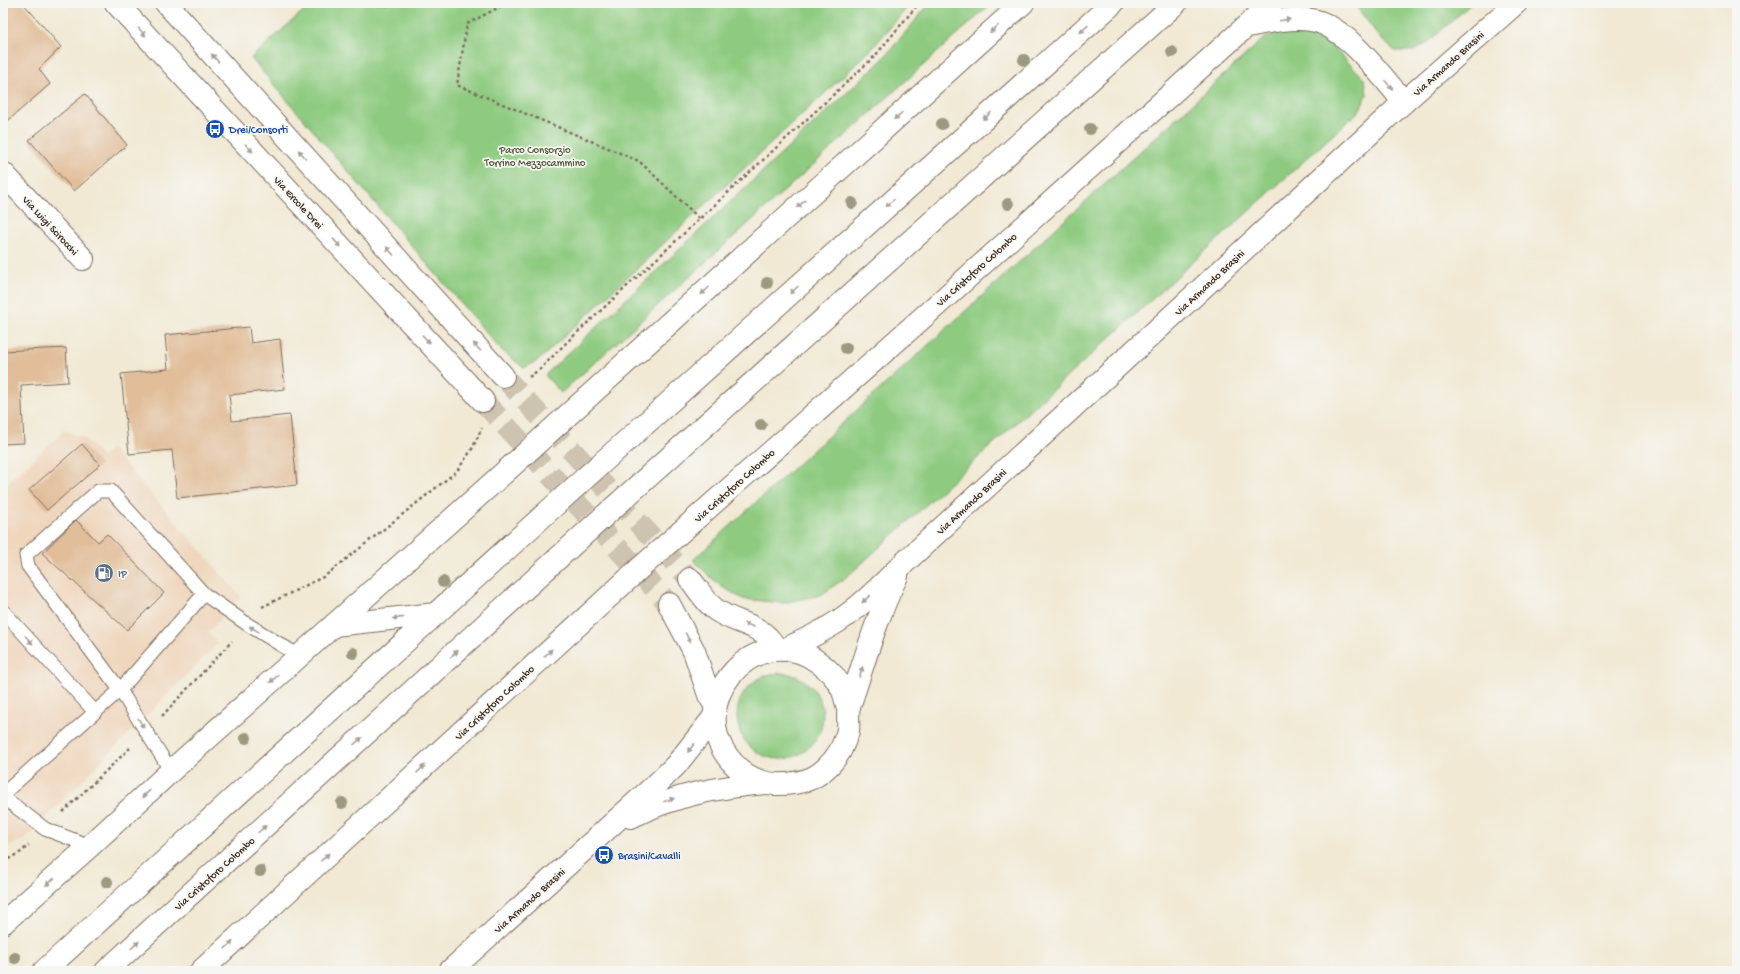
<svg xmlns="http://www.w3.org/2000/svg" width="1740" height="974" viewBox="0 0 1740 974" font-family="'Gochi Hand',sans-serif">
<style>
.built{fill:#efd6bc}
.green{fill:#8ecb80;stroke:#647a4f}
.building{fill:#e1bd99}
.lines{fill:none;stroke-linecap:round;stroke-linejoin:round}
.secondary-tunnel{stroke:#cdc3b0;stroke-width:22;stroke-dasharray:22 11;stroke-linecap:butt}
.lane-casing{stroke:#7b6d5e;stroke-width:15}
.street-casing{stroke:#7b6d5e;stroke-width:24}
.secondary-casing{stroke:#7b6d5e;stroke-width:24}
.primary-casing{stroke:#7b6d5e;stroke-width:24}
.highway-casing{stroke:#7b6d5e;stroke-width:24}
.path{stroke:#7b6d5e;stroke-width:2.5;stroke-dasharray:3 3;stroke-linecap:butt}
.lane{stroke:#fff;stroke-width:13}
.street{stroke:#fff;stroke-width:22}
.secondary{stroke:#fff;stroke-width:22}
.primary{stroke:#fff;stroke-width:22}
.highway{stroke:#fff;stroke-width:22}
.tree{fill:#9b9a80}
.oneway{fill:#a79f9a}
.labels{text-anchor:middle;stroke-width:3.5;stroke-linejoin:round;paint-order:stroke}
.street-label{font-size:11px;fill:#3b2a1e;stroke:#f6f6f2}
.transit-label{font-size:11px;fill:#164399;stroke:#f6f6f2;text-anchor:start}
.park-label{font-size:11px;fill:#545a3b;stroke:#f6f6f2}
.service-label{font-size:11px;fill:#4e5e75;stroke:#f6f6f2;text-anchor:start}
</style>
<rect width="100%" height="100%" fill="#f6f6f2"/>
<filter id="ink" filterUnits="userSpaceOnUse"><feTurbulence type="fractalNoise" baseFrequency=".025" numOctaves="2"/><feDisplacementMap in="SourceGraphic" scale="8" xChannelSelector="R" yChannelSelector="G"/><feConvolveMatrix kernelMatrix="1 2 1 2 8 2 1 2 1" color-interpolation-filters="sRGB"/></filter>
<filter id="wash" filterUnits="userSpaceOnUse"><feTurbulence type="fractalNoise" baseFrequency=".012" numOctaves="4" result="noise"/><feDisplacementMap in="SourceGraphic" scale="16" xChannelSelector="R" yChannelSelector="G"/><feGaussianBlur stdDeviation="0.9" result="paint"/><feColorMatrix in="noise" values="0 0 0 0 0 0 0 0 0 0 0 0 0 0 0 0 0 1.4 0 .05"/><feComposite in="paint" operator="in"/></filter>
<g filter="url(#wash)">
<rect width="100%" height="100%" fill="#f1e9d4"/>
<path class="built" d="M64 431 84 438 102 457 111 448 241 597 208 632 218 643 24 840 3 849V487Z"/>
<path class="green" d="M312 3H911L871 50 539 360 524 368 500 349 251 58Z
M930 3H992L561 393 545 375 882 60Z
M1352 3H1472L1426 44 1414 51H1395L1381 39 1355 5Z
M1294 31 1318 32 1365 79 1367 95 1359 111 849 575 821 595 783 603 743 599 719 585 693 560 1263 39 1278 32Z
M737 716a43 43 0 1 1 86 0a43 43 0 1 1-86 0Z"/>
<g id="blocks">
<path class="building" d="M3 3H23L61 47 39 69 50 84 3 125Z
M85 94 127 145 74 191 29 140Z
M249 327 251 343 280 339 285 389 229 395 232 421 290 415 297 485 177 498 172 450 129 454 121 374 168 369 165 335Z
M66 348 68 382 21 385 24 443 3 444V351Z
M82 444 100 465 47 510 29 490Z
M76 520 98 542 107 534 164 593 127 630 42 553Z"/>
</g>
</g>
<g filter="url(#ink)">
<use href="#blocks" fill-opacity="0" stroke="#7b6d5e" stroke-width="1"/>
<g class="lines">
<path class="secondary-tunnel" d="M503 376 690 579
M483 401 669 604"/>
<g class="lane-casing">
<path id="lane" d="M3 611 95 712
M171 771 120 690 28 566 26 555 98 491H111L204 594 247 624 299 656
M3 794 120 690 204 594
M3 797 45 829 90 846"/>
</g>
<g class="street-casing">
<path id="street" d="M3 173 83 259
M631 817C674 795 718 787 766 783
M450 971 662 779 676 765 714 717"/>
</g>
<g class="secondary-casing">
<path id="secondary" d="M116 3 483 401
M166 3 503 376
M690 579C698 589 706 603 716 610 741 627 760 621 777 650
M669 604 694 651 709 695 715 705
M783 650C801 642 820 633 837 622 862 606 883 583 904 563L1404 102 1516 3
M848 709C846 702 845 695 842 689 837 678 828 669 818 662 755 615 673 710 739 769 758 786 783 787 807 780 820 776 833 763 840 751 843 745 846 737 848 731 849 723 847 714 849 707 864 663 876 618 897 576
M3 923 90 846 171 771 516 462 1023 3"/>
</g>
<g class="primary-casing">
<path id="primary" d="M1247 26C1268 22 1290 17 1311 20 1344 24 1382 77 1404 102
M201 971 639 569 938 304 1272 3"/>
</g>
<g class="highway-casing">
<path id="highway" d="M334 625 436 614
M44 971 554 506 1113 3
M106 971 602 518 1176 3"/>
</g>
<path class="path" d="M507 3 467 24 457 85 639 161 700 219
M529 377 540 369 567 342 875 56 919 3
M262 607 325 576 457 471 472 449 482 428
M162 716 232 641
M63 812 130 748
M3 862 21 852 29 845"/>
<use href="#lane" class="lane"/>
<use href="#street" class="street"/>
<use href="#secondary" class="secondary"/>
<use href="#primary" class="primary"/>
<use href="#highway" class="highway"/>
</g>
<g class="tree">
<circle cx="1172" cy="52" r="6"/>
<circle cx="1024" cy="60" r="6"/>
<circle cx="942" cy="124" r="6"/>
<circle cx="1090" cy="129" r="6"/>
<circle cx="852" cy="203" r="6"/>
<circle cx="1008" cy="204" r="6"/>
<circle cx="767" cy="283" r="6"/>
<circle cx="846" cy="348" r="6"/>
<circle cx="761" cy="425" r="6"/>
<circle cx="443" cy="582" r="6"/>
<circle cx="353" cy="653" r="6"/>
<circle cx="246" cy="738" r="6"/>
<circle cx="342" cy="803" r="6"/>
<circle cx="260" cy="871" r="6"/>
<circle cx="107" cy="882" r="6"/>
<circle cx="15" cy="958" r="6"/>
</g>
<defs><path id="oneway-solid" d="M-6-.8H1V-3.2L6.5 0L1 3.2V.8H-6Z"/></defs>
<g class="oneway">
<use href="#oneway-solid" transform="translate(1285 20) rotate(-7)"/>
<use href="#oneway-solid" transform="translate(994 29) rotate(138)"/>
<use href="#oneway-solid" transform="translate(1084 29) rotate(138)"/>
<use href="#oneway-solid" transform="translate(142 32) rotate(48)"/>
<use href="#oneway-solid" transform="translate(215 58) rotate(-132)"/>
<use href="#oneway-solid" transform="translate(1389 85) rotate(48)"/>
<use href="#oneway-solid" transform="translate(898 116) rotate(138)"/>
<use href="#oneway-solid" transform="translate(987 116) rotate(138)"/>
<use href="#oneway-solid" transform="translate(249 148) rotate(47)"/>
<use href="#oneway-solid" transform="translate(302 154) rotate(-132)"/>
<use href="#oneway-solid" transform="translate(890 203) rotate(138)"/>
<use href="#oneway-solid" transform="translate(801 204) rotate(138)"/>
<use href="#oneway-solid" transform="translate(337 243) rotate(47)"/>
<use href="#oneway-solid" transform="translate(390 251) rotate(-132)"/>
<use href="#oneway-solid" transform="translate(794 290) rotate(138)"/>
<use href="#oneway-solid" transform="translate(705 291) rotate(138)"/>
<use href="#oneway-solid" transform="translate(426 339) rotate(47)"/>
<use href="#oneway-solid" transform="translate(477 347) rotate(-132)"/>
<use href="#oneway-solid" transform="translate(866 599) rotate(137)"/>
<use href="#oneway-solid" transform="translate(398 618) rotate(174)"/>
<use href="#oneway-solid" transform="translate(749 625) rotate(-159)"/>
<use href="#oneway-solid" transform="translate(254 629) rotate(-149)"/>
<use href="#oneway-solid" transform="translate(688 638) rotate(63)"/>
<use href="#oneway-solid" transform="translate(29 640) rotate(48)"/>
<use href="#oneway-solid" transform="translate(548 653) rotate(-43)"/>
<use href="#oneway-solid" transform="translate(454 654) rotate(-43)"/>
<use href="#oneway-solid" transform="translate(861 672) rotate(-73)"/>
<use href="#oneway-solid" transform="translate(274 679) rotate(138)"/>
<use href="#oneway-solid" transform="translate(141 723) rotate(58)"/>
<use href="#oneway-solid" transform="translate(358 741) rotate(-42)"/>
<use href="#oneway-solid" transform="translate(691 748) rotate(129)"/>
<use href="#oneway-solid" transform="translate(421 769) rotate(-43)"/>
<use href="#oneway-solid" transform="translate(146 794) rotate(137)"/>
<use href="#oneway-solid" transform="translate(669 800) rotate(-18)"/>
<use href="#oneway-solid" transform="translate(262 829) rotate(-42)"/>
<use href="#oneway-solid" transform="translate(325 857) rotate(-43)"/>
<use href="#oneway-solid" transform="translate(50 882) rotate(139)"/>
<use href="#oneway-solid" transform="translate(135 945) rotate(-42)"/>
<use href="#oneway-solid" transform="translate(229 945) rotate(-43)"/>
</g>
</g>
<defs>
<g id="bus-disc" transform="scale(1)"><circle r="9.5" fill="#1a4fb4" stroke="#f6f6f2"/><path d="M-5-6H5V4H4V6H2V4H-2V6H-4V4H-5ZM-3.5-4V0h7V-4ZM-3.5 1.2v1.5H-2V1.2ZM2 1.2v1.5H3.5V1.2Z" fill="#fff"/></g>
<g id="fuel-disc" transform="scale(1)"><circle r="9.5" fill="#5c6f8a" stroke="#f6f6f2"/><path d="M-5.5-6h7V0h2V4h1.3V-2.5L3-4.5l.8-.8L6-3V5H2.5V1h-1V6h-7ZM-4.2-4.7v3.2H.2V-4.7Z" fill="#fff"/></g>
</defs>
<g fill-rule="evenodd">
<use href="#bus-disc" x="215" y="129"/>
<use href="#fuel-disc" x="104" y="573"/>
<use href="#bus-disc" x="604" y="855"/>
</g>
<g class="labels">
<g class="street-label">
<text transform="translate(1448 63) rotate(-42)" y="4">Via Armando Brasini</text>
<text transform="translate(299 202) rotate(47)" y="4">Via Ercole Drei</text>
<text transform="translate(51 225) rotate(47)" y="4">Via Luigi Scirocchi</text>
<text transform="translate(976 269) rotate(-42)" y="4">Via Cristoforo Colombo</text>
<text transform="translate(1209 282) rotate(-43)" y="4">Via Armando Brasini</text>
<text transform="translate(734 485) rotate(-42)" y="4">Via Cristoforo Colombo</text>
<text transform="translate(971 501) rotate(-43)" y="4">Via Armando Brasini</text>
<text transform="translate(494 702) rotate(-43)" y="4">Via Cristoforo Colombo</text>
<text transform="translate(214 873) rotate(-42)" y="4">Via Cristoforo Colombo</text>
<text transform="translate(529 900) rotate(-42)" y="4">Via Armando Brasini</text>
</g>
<g class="transit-label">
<text x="229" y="133">Drei/Consorti</text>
<text x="618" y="859">Brasini/Cavalli</text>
</g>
<g class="park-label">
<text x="535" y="153">Parco Consorzio<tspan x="535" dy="13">Torrino Mezzocammino</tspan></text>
</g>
<g class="service-label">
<text x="118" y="577">IP</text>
</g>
</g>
<rect width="1740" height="974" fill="none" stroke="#f6f6f2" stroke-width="16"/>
</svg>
